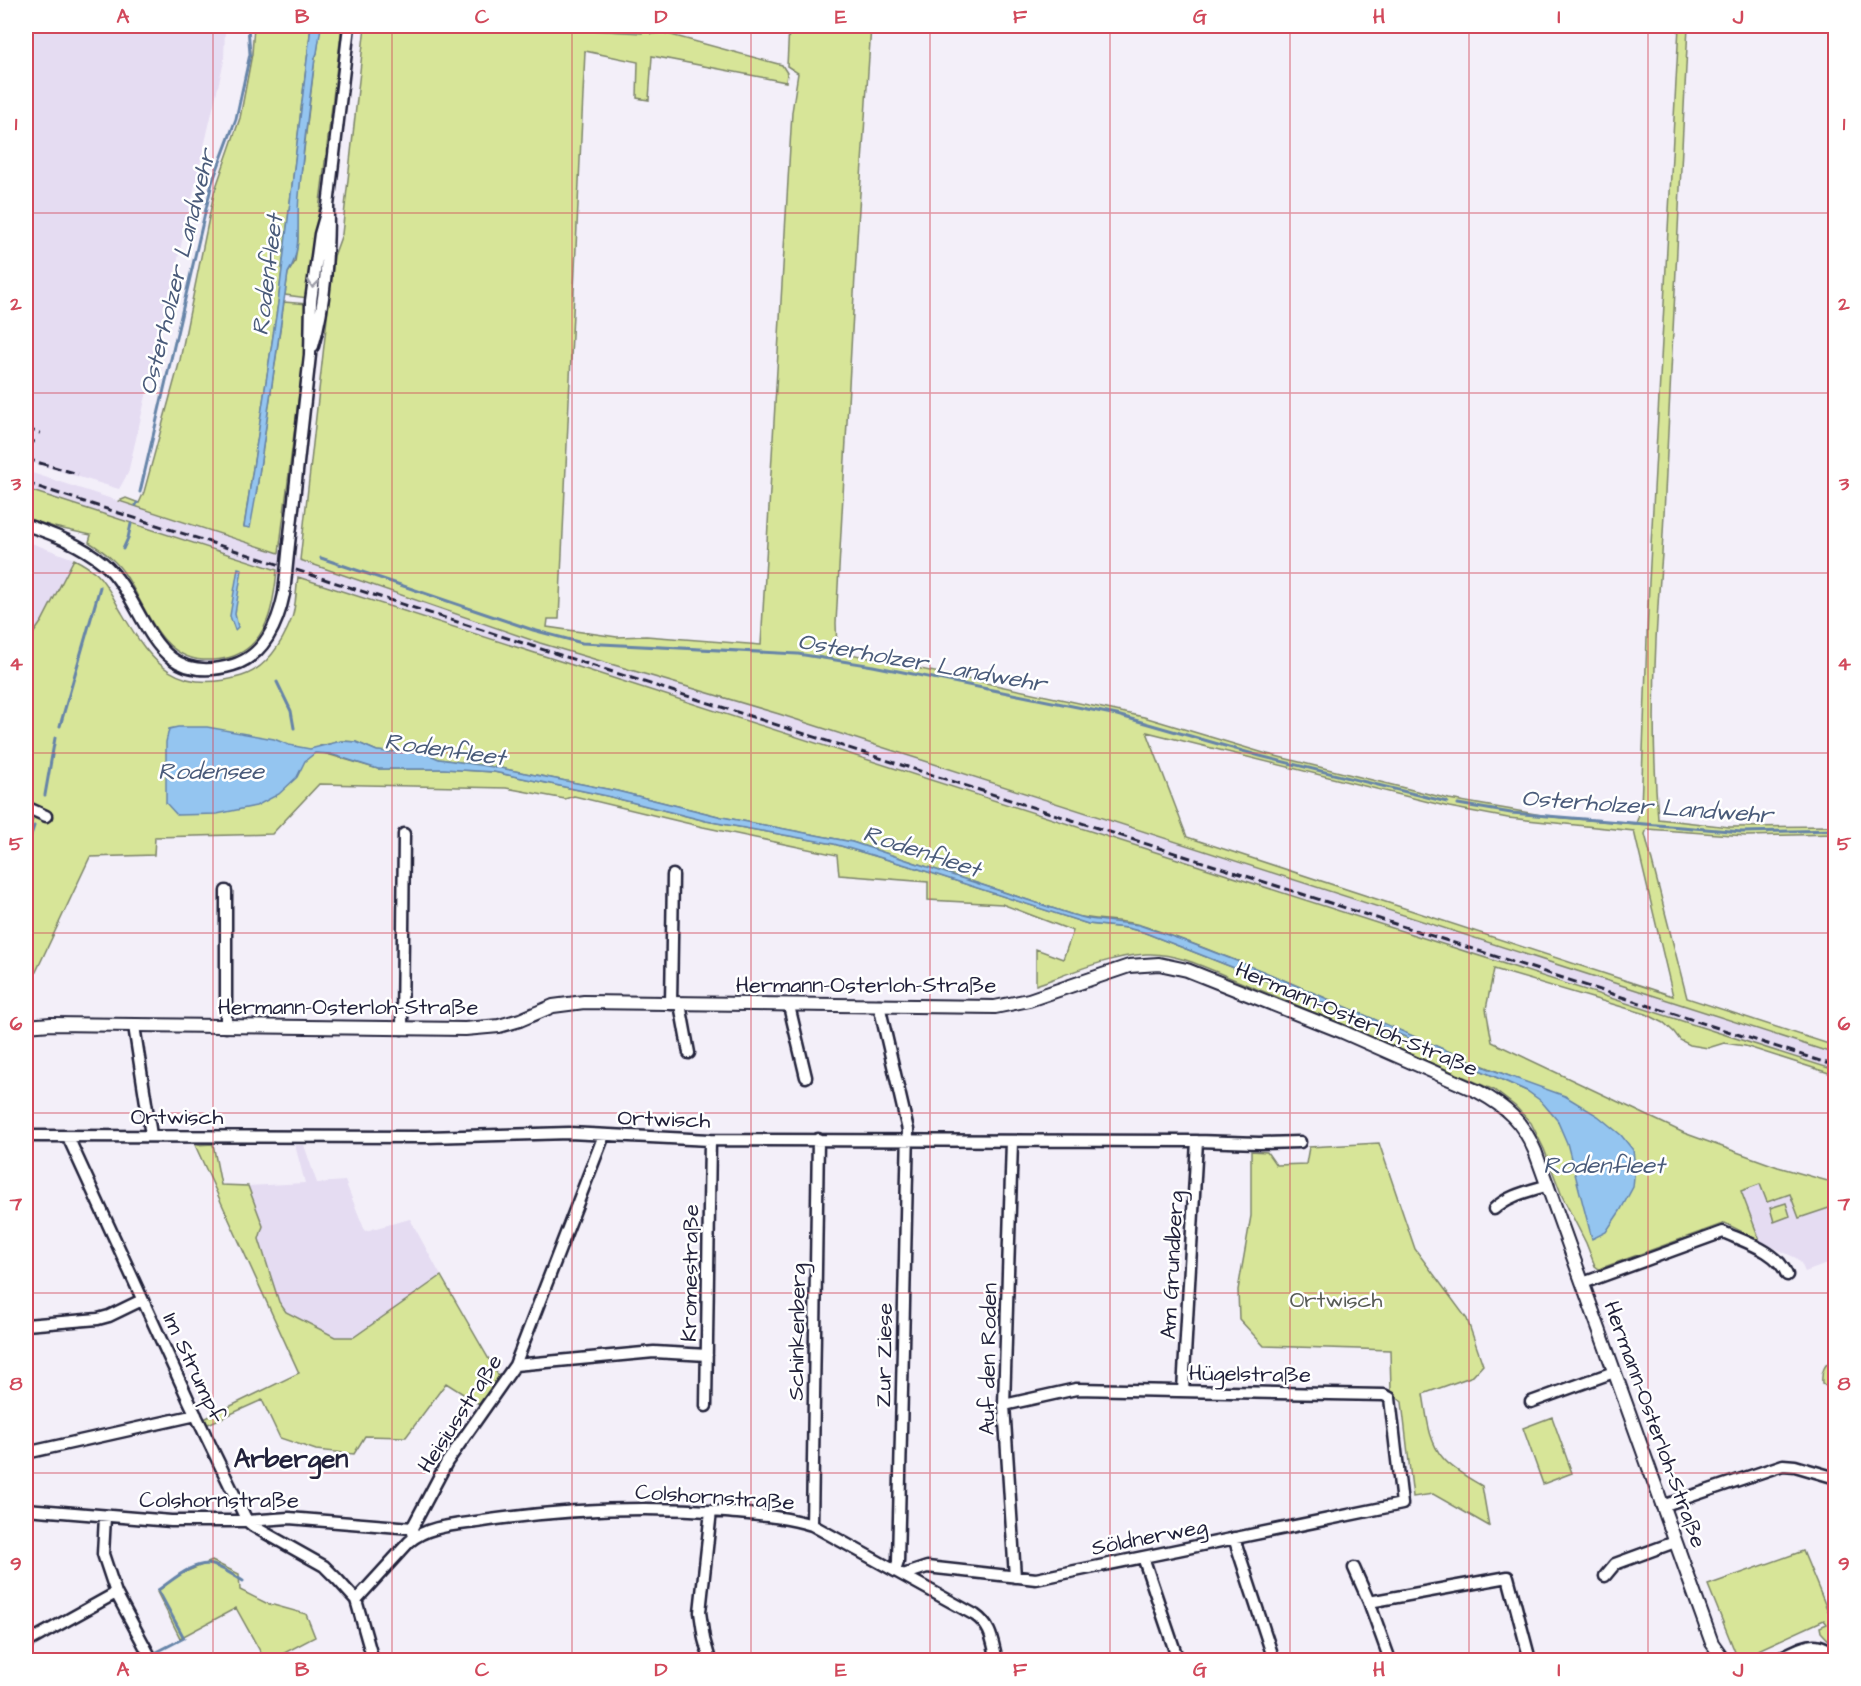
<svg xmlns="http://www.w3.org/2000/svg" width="1861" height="1686" viewBox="0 0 1861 1686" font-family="'Architects Daughter',sans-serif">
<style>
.built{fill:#e5dcf2}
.green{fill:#d7e598;stroke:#7c846a;stroke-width:1.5;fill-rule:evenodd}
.water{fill:#94c5f0;stroke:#6684a8;stroke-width:1.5}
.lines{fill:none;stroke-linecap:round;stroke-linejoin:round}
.stream{stroke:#6684a8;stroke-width:3}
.minor-casing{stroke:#22223b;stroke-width:15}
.tertiary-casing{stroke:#22223b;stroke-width:16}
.secondary-casing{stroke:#22223b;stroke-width:20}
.minor{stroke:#fff;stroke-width:10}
.tertiary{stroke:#fff;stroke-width:12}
.secondary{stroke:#fff;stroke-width:15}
.rail{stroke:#22223b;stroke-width:3;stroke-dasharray:9 4.5;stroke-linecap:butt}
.minor-bridge-casing{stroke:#22223b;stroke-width:15;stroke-linecap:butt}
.minor-bridge{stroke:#fff;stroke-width:10}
.oneway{stroke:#9c9ca7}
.grid{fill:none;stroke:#d1495b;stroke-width:1.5;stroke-opacity:0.55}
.labels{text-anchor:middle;stroke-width:5;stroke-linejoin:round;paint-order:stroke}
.street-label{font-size:22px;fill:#22223b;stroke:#fff}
.park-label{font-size:22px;fill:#585c57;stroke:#fff}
.water-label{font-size:24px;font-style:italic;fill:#4a5b7a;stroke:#fff}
.quarter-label{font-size:26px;font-weight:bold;fill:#22223b;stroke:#fff}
.neatline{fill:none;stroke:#d1495b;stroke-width:2}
.grid-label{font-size:20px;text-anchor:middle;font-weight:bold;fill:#d1495b}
</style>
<rect width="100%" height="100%" fill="#f3eff9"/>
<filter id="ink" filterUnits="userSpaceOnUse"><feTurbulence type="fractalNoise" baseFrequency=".0167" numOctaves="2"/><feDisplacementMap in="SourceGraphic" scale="12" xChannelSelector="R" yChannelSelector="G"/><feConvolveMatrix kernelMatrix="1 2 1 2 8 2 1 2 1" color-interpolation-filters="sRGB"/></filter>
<g filter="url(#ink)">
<path class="built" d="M26 26H225L224 61 128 473 119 489 26 461Z
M26 471 300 560 540 643 779 714 1835 1054V1070L26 489Z
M26 541 74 559 42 621 26 644Z
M295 1145H304L317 1183 345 1181 365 1231 410 1219 441 1276 354 1337H335L286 1312 279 1302 258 1239 248 1186 305 1183Z
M1760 1184 1790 1194 1799 1218 1835 1206V1261L1805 1272 1801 1263 1796 1258 1760 1241 1741 1191Z"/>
<path class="green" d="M254 26H311L278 303 244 527 256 495 284 302 308 304 304 354 279 553 119 501 126 498 139 503 144 492 180 360 214 193 240 118 252 54Z
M320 26H342L308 298 285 295 288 273 295 262 298 241V200L315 58 317 53Z
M365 26H589V30L642 33 641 26H651V34L664 33 782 65 787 73 786 82 652 56 649 100 637 98 638 62 585 51 559 619H548L547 627 617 637 646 636 761 645 792 112 798 73 787 66 789 26H871L857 239 836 623 837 651 1144 717 1267 754 1449 799 1553 817 1636 824 1641 808 1649 582 1679 26H1688L1662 554C1654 642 1651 732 1658 819L1729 827 1835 826V834L1746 836 1647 829 1645 834 1687 998 1835 1046V1054L779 714 540 643 300 560 334 256 342 234ZM1147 732 1449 807 1508 818 1634 831 1673 996 1187 837Z
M26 489 277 570C274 602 269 642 234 656 224 660 214 660 203 660 159 657 146 606 126 576 117 561 103 551 89 542L91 535 54 527 26 518Z
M74 559C82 563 90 568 97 574 108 585 114 600 122 613 152 665 178 695 242 676 267 668 283 641 292 618 296 606 296 590 298 577L1835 1070V1075L1745 1046 1724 1043 1708 1048 1690 1045 1680 1040 1674 1032 1664 1023 1646 1014 1494 969 1486 1009 1492 1042 1684 1133 1778 1167 1835 1183V1206L1799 1218 1790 1194 1767 1202 1760 1184 1741 1191 1760 1241 1725 1223 1599 1269 1595 1266 1586 1243 1562 1196 1544 1149 1531 1123 1515 1106 1494 1090C1413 1055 1332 1019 1250 986 1218 974 1181 952 1146 954 1109 956 1071 973 1036 985V949L1063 959 1073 931 1002 904 928 900V882L839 875 837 855 703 827 574 796 565 799 506 788 319 784 272 834 155 837 154 855 90 857 26 993V844L35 812 26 808V644L42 621ZM342 741 356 742 377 751 390 753 406 749 420 751 439 759 500 768 617 791 722 817 852 842 1073 915C1095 921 1118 919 1140 925 1172 935 1204 948 1235 960 1334 999 1430 1047 1530 1084L1527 1091 1374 1023 1143 932 1127 928 1088 924 916 868 834 844 706 821 607 796 494 772 444 769H378L323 753 320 746Z
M1379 1143 1415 1249 1467 1319 1483 1365 1473 1376 1423 1394C1427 1416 1428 1441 1443 1458 1453 1470 1469 1478 1482 1486L1489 1526 1433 1494 1413 1497 1402 1402 1391 1392 1390 1350 1264 1346 1239 1319 1238 1290 1251 1216V1151L1267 1152 1276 1165 1306 1164 1309 1147Z
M213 1144 221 1185 248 1186 263 1226 259 1239 279 1302 286 1312 335 1337H354L441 1276 499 1377 479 1404 446 1383 406 1437 365 1436 354 1454 316 1450 280 1438 262 1400 206 1425 204 1419 299 1373 195 1145Z
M1786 1203 1790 1216 1774 1222 1770 1208Z
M1835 1358V1391L1831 1390 1822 1383C1821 1371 1824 1364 1835 1358Z
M1552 1417 1572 1473 1543 1484 1523 1428Z
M1803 1551 1830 1616 1835 1614V1647L1821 1632 1820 1627 1827 1624 1824 1620 1743 1657 1735 1652 1708 1585Z
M212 1561 239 1574 240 1590 266 1603 306 1614 315 1637 271 1660H265L236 1608 180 1638 157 1592 180 1574Z"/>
<path class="water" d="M311 26H320L321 27 317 53 315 58C309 104 303 150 299 196 296 223 303 249 288 273L256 495 250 528 244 527 278 303Z
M238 568 242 569 235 614 238 627 235 630 230 616Z
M178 727H207L274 739 289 745 310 749 341 741 356 742 377 751 390 752 406 749 420 751 439 759 500 768 617 791 722 817 852 842 1073 915 1089 919 1139 925 1185 941 1265 972 1487 1068 1565 1096 1598 1116 1621 1135 1633 1150 1635 1167 1633 1187 1620 1211 1606 1232 1592 1239 1567 1143 1557 1120 1541 1101 1527 1091 1374 1023 1143 932 1127 928 1088 924 916 868 834 844 706 821 607 796 494 772 444 769H378L330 754 315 753 305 761 297 777 279 794 256 806 217 814 177 815 166 803V742L169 729Z"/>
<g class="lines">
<path class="stream" d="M140 492 212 183 236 119 250 54 248 26
M136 505 137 503
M123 549 128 538 131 524
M321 558 533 630 582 643 798 654 873 666 1117 715 1260 756 1447 802
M277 682 291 711 294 728
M60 726 100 587
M45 795 55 738
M1458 804 1511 813 1742 832 1836 830
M26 850 34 826
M155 1653 184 1638 158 1590C173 1580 194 1560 213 1565 223 1568 233 1575 243 1581"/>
<g class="minor-casing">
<path id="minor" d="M313 346C326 302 328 252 328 206L349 26
M26 525C53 534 80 544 103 563 148 601 148 690 233 665 264 656 278 623 284 594
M289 544 310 355 311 301 320 234 328 206
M26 807 46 816
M671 1004 673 875
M680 1004 689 1053
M879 1005 908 1130 898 1562 895 1571
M789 1006 806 1077
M134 1026 151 1135
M226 1027V891
M402 1029 404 834
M26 1136 426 1137 569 1133 710 1140 1197 1141 1259 1143 1300 1142
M68 1137 189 1401 247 1521 253 1526 324 1566 338 1580 356 1600 373 1660
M1012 1141 1004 1405 1015 1577
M1494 1209C1508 1195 1530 1191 1548 1185
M1583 1283 1723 1232C1745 1242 1778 1251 1787 1275
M26 1325 98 1319 109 1316 142 1300
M515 1365 654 1352 707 1355
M1183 1391 1197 1141
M1531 1402 1614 1372
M706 1406 710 1140
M26 1453 196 1415
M1662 1506 1783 1465 1795 1466 1836 1478
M26 1509 171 1521H247L289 1518 412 1528
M105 1517 103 1554 116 1593 152 1660
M812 1525 818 1139
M414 1537 412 1528 447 1462 515 1365 604 1135
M1234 1538 1274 1660
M1143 1557 1178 1660
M1354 1568 1369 1602 1508 1577 1530 1660
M903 1575 927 1567 1036 1579 1402 1504 1390 1398 1384 1395 1076 1389 1004 1405
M1605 1576 1615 1564 1675 1542
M356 1600 409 1542C428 1525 458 1525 483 1521 564 1509 644 1506 726 1512 755 1515 783 1516 812 1525L975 1615C992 1627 992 1641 997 1660
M1369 1602 1390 1660
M26 1643 116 1593
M710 1660 704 1639 700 1612 711 1511"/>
</g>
<g class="tertiary-casing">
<path id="tertiary" d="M26 1026 51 1024 465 1029 499 1026 520 1020 553 1006 584 1002 995 1007 1029 1000 1129 966 1159 964 1187 970 1343 1032 1479 1092C1506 1107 1523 1122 1535 1151L1712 1643 1724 1660"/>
</g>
<g class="secondary-casing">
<path id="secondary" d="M1780 1660C1803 1651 1816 1637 1835 1660"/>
</g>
<use href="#minor" class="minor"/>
<use href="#tertiary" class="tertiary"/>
<use href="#secondary" class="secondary"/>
<path class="rail" d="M26 429 40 433
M26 440 35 442
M26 459 78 474
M26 483 1836 1066"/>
<g class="minor-bridge-casing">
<path id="minor-bridge" d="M284 594 289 544"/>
</g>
<use href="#minor-bridge" class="minor-bridge"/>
</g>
<defs><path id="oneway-chevron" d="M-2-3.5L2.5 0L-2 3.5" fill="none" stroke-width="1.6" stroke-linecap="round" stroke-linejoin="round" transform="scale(1.5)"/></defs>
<use class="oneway" href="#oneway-chevron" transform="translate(313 284) rotate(97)"/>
</g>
<path class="grid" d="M213 26V1660M392 26V1660M572 26V1660M751 26V1660M930 26V1660M1110 26V1660M1290 26V1660M1469 26V1660M1648 26V1660M26 213H1836M26 393H1836M26 573H1836M26 753H1836M26 933H1836M26 1113H1836M26 1293H1836M26 1473H1836"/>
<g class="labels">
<g class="street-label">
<text x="866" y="992">Hermann-Osterloh-Straße</text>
<text x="348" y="1014">Hermann-Osterloh-Straße</text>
<text transform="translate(1357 1018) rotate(23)" y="8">Hermann-Osterloh-Straße</text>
<text x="177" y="1124">Ortwisch</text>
<text transform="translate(664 1118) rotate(2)" y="8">Ortwisch</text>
<text transform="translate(1171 1265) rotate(-87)" y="8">Am Grundberg</text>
<text transform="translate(689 1273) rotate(-89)" y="8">Kromestraße</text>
<text transform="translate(796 1332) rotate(-89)" y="8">Schinkenberg</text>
<text transform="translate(883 1355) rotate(-89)" y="8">Zur Ziese</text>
<text transform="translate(987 1359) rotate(-89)" y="8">Auf den Roden</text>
<text transform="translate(195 1367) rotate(65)" y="8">Im Strumpf</text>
<text transform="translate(1250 1373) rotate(1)" y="8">Hügelstraße</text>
<text transform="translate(459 1413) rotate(-57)" y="8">Heisiusstraße</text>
<text transform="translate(1656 1424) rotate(70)" y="8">Hermann-Osterloh-Straße</text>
<text transform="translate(715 1496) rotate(4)" y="8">Colshornstraße</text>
<text x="219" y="1507">Colshornstraße</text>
<text transform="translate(1149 1536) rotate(-11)" y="8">Söldnerweg</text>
</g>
<g class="park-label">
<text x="1336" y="1307">Ortwisch</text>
</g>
<g class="water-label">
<text transform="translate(177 272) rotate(-76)" y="8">Osterholzer Landwehr</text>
<text transform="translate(267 275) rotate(-83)" y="8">Rodenfleet</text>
<text transform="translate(922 662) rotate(10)" y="8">Osterholzer Landwehr</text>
<text transform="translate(445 749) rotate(8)" y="8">Rodenfleet</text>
<text x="211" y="779">Rodensee</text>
<text transform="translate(1647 806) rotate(4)" y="8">Osterholzer Landwehr</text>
<text transform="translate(922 851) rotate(18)" y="8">Rodenfleet</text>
<text x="1604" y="1173">Rodenfleet</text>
</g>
<g class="quarter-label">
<text x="291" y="1467">Arbergen</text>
</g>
</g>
<rect width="1861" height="1686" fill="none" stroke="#fff" stroke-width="66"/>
<rect x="33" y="33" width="1795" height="1620" class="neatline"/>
<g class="grid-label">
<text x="123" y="23">A</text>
<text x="302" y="23">B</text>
<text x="482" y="23">C</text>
<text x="661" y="23">D</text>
<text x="841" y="23">E</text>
<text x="1020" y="23">F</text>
<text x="1200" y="23">G</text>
<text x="1379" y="23">H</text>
<text x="1559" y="23">I</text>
<text x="1738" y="23">J</text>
<text x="16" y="130">1</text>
<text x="1844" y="130">1</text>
<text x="16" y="310">2</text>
<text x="1844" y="310">2</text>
<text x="16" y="490">3</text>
<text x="1844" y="490">3</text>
<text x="16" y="670">4</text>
<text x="1844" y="670">4</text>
<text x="16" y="850">5</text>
<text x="1844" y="850">5</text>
<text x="16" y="1030">6</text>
<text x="1844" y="1030">6</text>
<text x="16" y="1210">7</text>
<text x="1844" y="1210">7</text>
<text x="16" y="1390">8</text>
<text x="1844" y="1390">8</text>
<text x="16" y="1570">9</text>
<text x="1844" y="1570">9</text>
<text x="123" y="1676">A</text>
<text x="302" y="1676">B</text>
<text x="482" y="1676">C</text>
<text x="661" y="1676">D</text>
<text x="841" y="1676">E</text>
<text x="1020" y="1676">F</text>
<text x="1200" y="1676">G</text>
<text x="1379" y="1676">H</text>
<text x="1559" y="1676">I</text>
<text x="1738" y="1676">J</text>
</g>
</svg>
